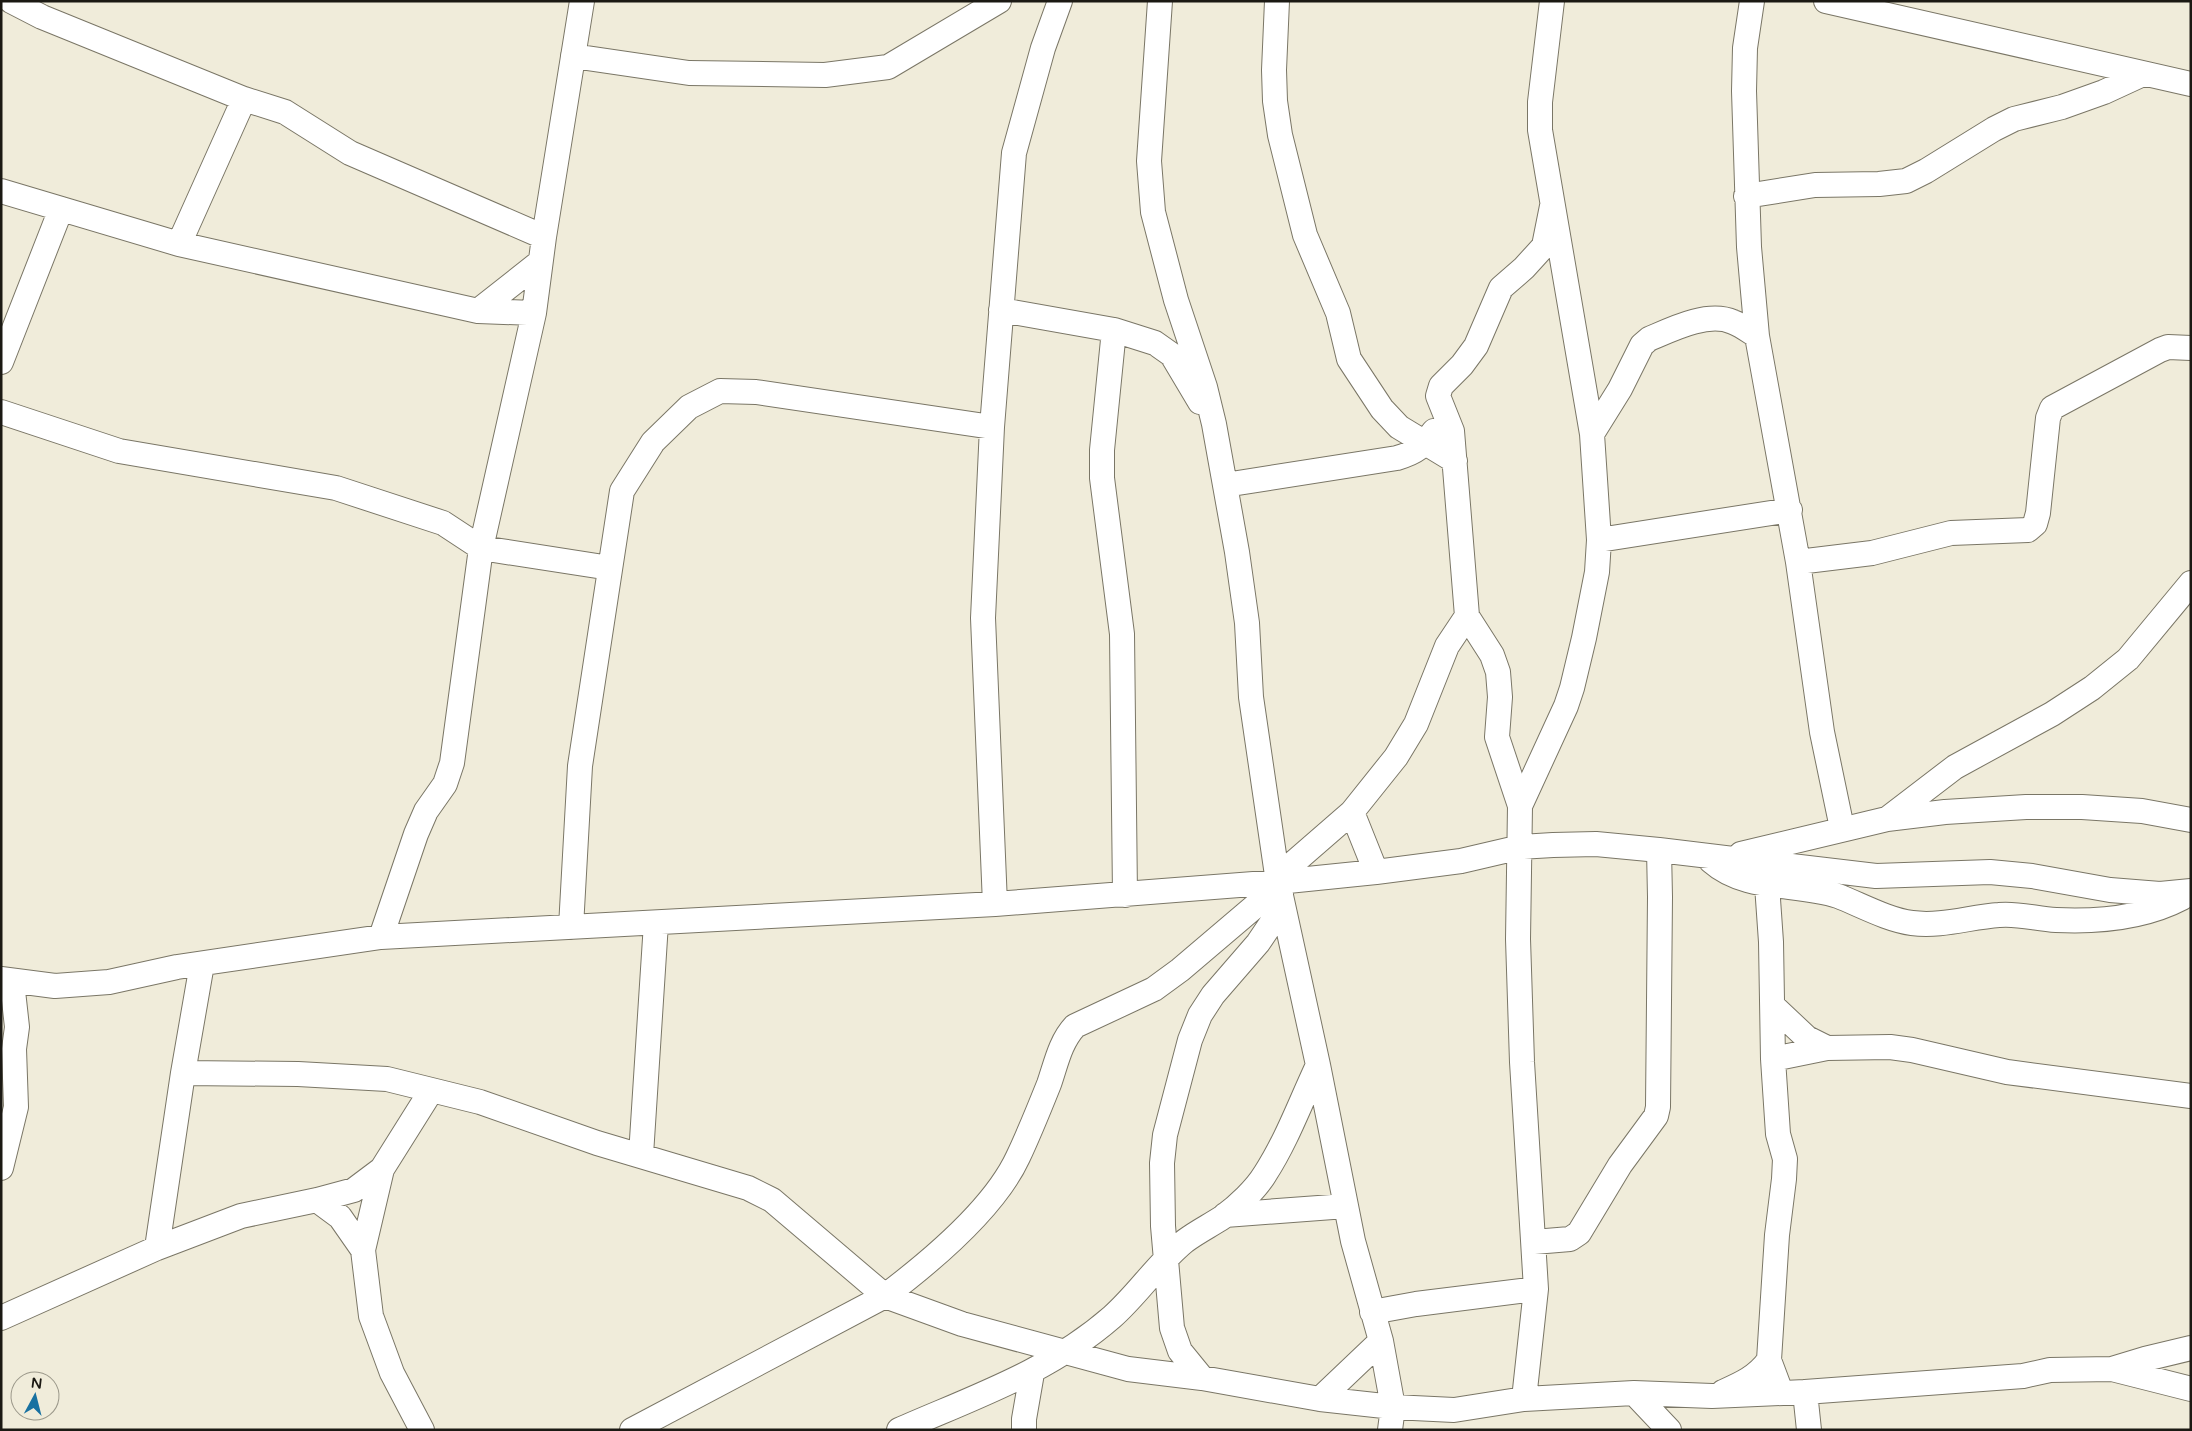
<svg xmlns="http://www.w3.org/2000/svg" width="2192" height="1431" viewBox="0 0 2192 1431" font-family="'Varela Round',sans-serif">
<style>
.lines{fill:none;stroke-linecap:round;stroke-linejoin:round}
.minor-casing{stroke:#7a7666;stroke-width:26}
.minor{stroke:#fff;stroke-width:24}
</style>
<rect width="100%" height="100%" fill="#f0ecda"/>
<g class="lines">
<g class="minor-casing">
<path id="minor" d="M11 1 42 17 244 99 285 112 350 153 544 237
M1160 1 1149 161 1153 212 1176 300 1205 387 1214 424 1237 552 1247 623 1251 697 1278 882 1318 1065 1353 1241 1381 1341 1393 1407 1390 1430
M1277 1 1274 70 1275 101 1280 135 1305 235 1338 313 1349 359 1382 409 1399 427 1455 461
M1752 1 1745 48 1744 91 1749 247 1757 336 1798 562 1822 732 1842 828
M1826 1 2191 84
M573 56 689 73 825 75 888 67 999 1
M1 191 179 244 478 311 534 313
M1746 196 1815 185 1879 184 1906 181 1926 171 1994 129 2014 119 2062 107 2104 92 2143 74
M179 244 244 99
M1001 310 1114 330 1155 343 1172 355 1200 402
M478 311 540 262
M1114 330 1102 450V478L1122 634 1125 895
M1 362 61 209
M1 412 119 451 336 488 443 523 481 548 610 568
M1592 434 1620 389 1642 345 1649 339C1672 329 1708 311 1733 322 1741 325 1749 331 1757 336
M1225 485 1397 458C1417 452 1422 447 1434 431
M1599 540 1790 510
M1798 562 1872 553 1951 533 2028 530 2035 524 2038 513 2048 418 2052 408 2160 350 2168 347 2191 348
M1520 806 1566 706 1572 688 1584 638 1597 572 1599 540 1592 434 1540 130V102L1552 1
M1352 812 1376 872
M1887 819 1955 767 2052 714 2092 688 2128 659 2191 583
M1741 854 1887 819 1945 812 2026 807H2082L2142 811 2191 820
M1711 861C1746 892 1796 882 1838 896 1861 905 1888 920 1912 923 1941 927 1970 917 1999 915 2018 913 2037 919 2056 920 2098 922 2144 918 2182 898
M1287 881 1291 865 1352 812 1396 757 1416 724 1447 646 1467 616
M1767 885 1771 942 1773 1059 1778 1134 1785 1159 1784 1179 1777 1235 1769 1360 1781 1392
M995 904 983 618 992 427 1014 153 1043 48 1060 1
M571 927 580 766 622 491 653 442 689 407 720 391 756 392 992 427
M381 937 416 834 426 811 445 784 452 763 481 548 534 313 544 237 582 1
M1 979 55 986 109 982 177 967 381 937 995 904 1278 882 1376 872 1461 861 1521 847 1553 845 1596 844 1659 850 1876 876 1990 872 2032 876 2110 890 2160 894 2191 891
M1773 1006 1807 1038 1827 1048
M1773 1059 1827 1048 1890 1047 1912 1050 2007 1072 2191 1096
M183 1073 298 1074 387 1079 480 1102 597 1143 748 1188 772 1200 885 1296 962 1324 1128 1369 1202 1378 1320 1399 1393 1407 1454 1410 1524 1399 1634 1393 1712 1396 1805 1392 2023 1376 2050 1370 2112 1369 2145 1359 2191 1348
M641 1155 656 923
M1 1168 16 1107 14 1049 17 1027 12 982
M317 1200 340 1217 363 1250
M1225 1215 1346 1206
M1534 1242 1570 1239 1579 1233 1620 1165 1656 1116 1658 1107 1660 897 1659 850
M157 1248 183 1073 202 964
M1372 1312 1416 1304 1536 1289
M1 1318 157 1248 241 1216 317 1200 354 1190 382 1169
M2112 1369 2191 1389
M1202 1378 1180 1351 1172 1328 1163 1226 1162 1163 1165 1135 1190 1040 1200 1015 1213 995 1258 943 1283 906
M1723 1392C1741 1384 1757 1377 1769 1360
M1805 1392 1809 1430
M1634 1393 1669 1430
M1320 1399 1381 1341
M1524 1399 1536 1289 1522 1062 1518 939 1520 806 1497 737 1500 697 1498 672 1492 655 1467 616 1452 431 1438 396 1441 386 1462 365 1476 346 1501 288 1524 268 1544 246 1552 206
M422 1430 392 1373 371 1316 363 1250 382 1169 431 1091
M632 1430 885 1296C930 1262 994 1209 1018 1157 1029 1134 1039 1109 1049 1084 1056 1064 1060 1042 1075 1026L1154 989 1180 970 1260 902 1281 894
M899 1430C974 1397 1049 1372 1112 1317 1138 1294 1158 1263 1185 1241 1197 1232 1211 1225 1223 1217 1238 1206 1256 1189 1265 1174 1287 1140 1301 1101 1318 1065
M1024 1430V1419L1032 1373"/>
</g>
<use href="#minor" class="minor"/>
</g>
<rect width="2192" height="1431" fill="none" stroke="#1b1913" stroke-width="5"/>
<g transform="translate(35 1396) rotate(7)"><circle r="24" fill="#f0ecda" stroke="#9b988a"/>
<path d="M0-4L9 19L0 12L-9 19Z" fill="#1871a1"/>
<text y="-8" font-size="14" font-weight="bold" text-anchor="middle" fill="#1b1913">N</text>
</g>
</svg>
